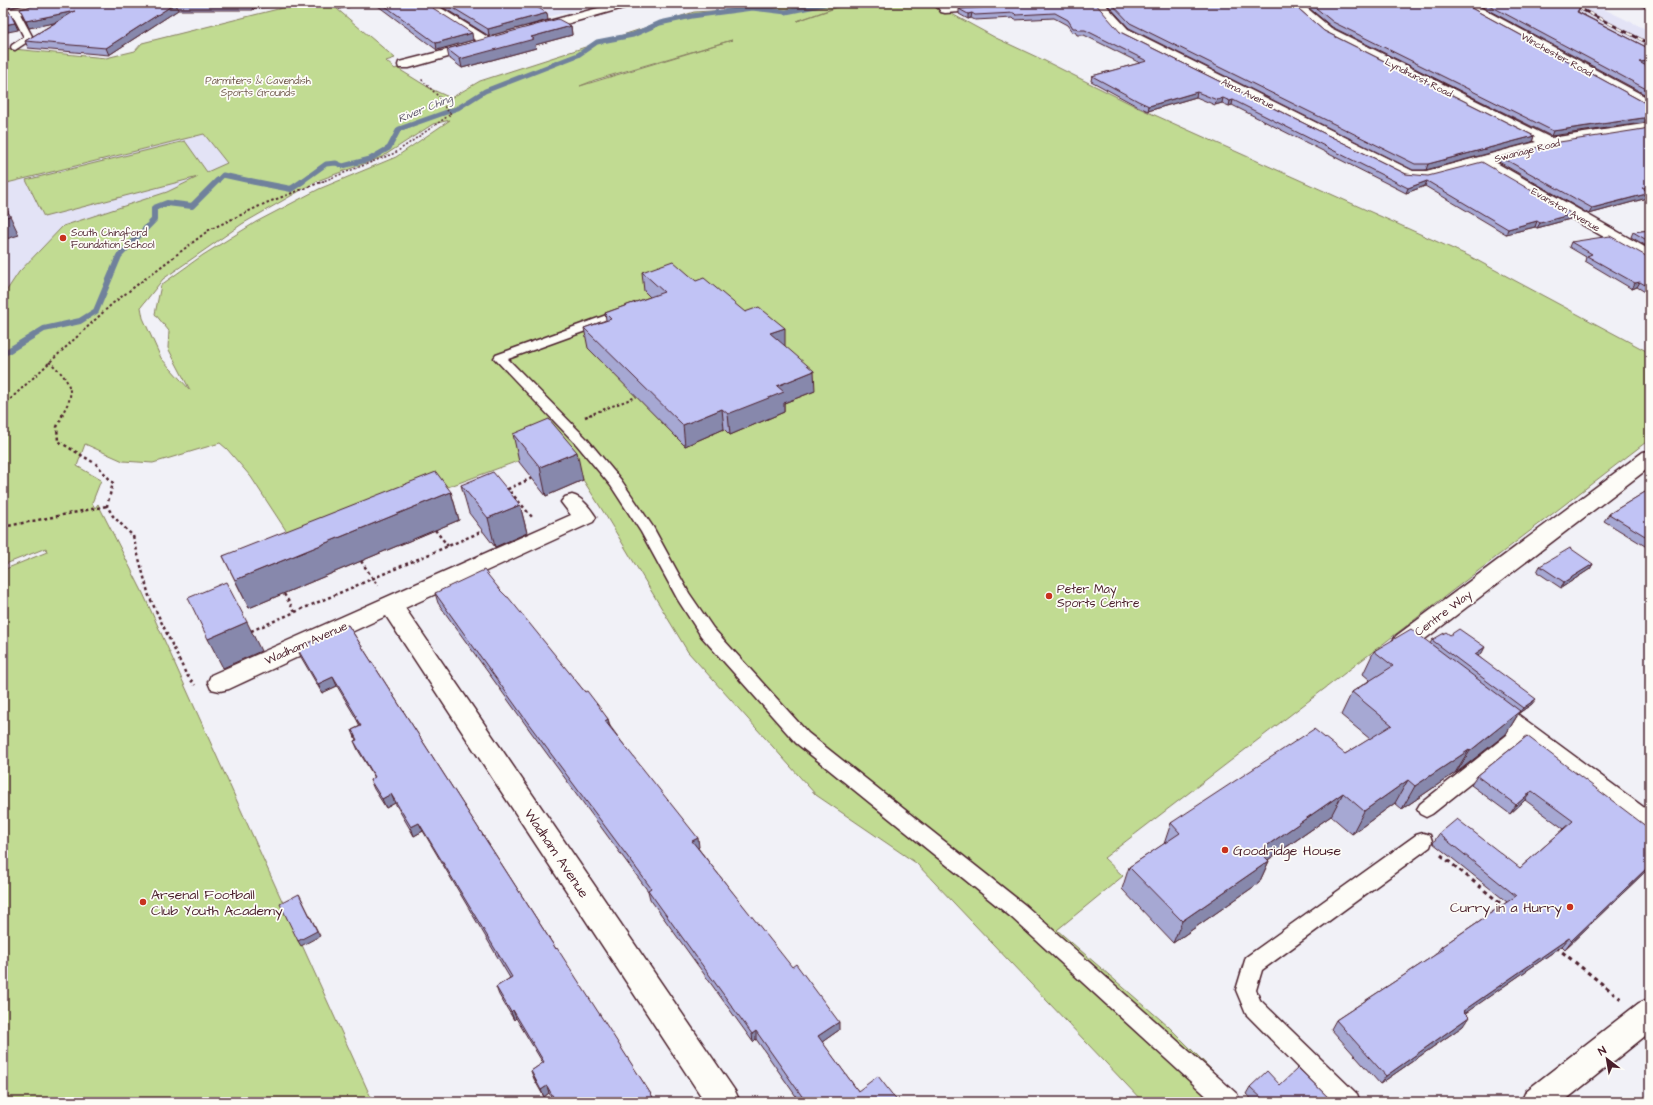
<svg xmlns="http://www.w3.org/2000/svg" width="1653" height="1105" viewBox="0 0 1653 1105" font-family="'Architects Daughter',sans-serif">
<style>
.built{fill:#e3e3f6}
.green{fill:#c1db92;stroke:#867d5e;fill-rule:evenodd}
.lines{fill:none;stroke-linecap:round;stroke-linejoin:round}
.stream-far1{stroke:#70819c;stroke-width:5}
.stream{stroke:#70819c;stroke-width:6}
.lane-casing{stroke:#4a1f2b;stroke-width:3}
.street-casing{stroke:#4a1f2b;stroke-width:3}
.secondary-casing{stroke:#4a1f2b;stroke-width:3}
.path-far3{stroke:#4a1f2b;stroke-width:1.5;stroke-dasharray:2 2;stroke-linecap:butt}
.path-far2{stroke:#4a1f2b;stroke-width:2;stroke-dasharray:2.5 2.5;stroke-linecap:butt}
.path-far1{stroke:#4a1f2b;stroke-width:2.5;stroke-dasharray:3 3;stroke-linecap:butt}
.path{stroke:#4a1f2b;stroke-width:3;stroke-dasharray:4 4;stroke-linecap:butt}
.lane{fill:#fdfcf7;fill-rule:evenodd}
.street{fill:#fdfcf7;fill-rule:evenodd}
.secondary{fill:#fdfcf7;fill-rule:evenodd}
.rail-casing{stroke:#4a1f2b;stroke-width:3}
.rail{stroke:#fdfcf7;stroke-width:2;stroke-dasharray:5.5;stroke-linecap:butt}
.wall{fill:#a6a8d3;stroke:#4a1f2b}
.shaded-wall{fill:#8788ac;stroke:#4a1f2b}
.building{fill:#c1c3f5;stroke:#4a1f2b}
.poi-dot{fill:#c8321e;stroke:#fdfcf7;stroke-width:1.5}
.labels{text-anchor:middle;stroke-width:3.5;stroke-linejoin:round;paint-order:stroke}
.far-street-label{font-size:10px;fill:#4a1f2b;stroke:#fdfcf7}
.far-park-label{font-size:10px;fill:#6e574a;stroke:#fdfcf7}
.far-poi-label{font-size:10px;fill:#4a1f2b;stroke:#fdfcf7;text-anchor:start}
.far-water-label{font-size:11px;font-style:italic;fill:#60586d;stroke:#fdfcf7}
.poi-label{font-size:12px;fill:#4a1f2b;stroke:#fdfcf7;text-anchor:start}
.street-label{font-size:12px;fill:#4a1f2b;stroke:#fdfcf7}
.near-poi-label{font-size:14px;fill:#4a1f2b;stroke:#fdfcf7;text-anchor:start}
.near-street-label{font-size:14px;fill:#4a1f2b;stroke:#fdfcf7}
</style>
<rect width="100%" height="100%" fill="#f1f1f7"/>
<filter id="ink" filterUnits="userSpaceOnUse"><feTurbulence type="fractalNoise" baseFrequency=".025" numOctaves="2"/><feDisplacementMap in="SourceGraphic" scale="8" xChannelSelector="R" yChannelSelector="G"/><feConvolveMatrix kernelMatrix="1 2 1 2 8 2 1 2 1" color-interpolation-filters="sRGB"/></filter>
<g filter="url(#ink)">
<path class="built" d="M542 3H602L487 33 469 22Z
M1555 3H1591L1650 31V53Z
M204 134 232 169 3 331V184Z"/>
<path class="green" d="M293 3H330L395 58 386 61 395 69 397 68 431 89 451 98 480 81 694 12 777 7 795 3H848L797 21 850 3H925L952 14 996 38 1041 59 1139 108 1469 256 1650 353V439L1104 858 1123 876 1057 930 1168 1026 1244 1102H1143L916 863 816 795 688 652 606 516 561 445 305 540 287 532 251 477 227 449 220 443 153 463 123 461 85 444 77 466 101 480 92 503 95 508 98 504 142 591 373 1102H3V570L47 552 46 548 3 565V296L19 272 63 226 167 192 198 177 44 217 26 180 185 141 207 172 227 163 204 134 3 184V48L106 58 135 51 142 43 290 6ZM732 40 580 86 595 80ZM450 120 396 157 319 189 256 222 203 255 161 285 155 314 169 331 168 348 190 390 161 358 143 318 141 307 163 279 242 224 317 181 382 157 433 124Z"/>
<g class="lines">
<path class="stream-far1" d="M216 182 223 175 255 182
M301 182 326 164 336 163 343 166 370 159 389 148 399 129 458 108 485 91 578 55 597 42 633 35 660 23 692 16 752 8 786 12 830 3"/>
<path class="stream" d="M250 181 291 189 303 181
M3 354 44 329 80 321 96 311 119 256 154 220V208L167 203 192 206 217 181"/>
<g class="lane-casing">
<path id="lane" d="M932 3H941L949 9 948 11H942Z
M12 10H18L33 38 15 50 12 49 11 47 12 45 24 37 11 12Z
M626 308 630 309 632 312 630 315 508 359 587 439 621 480 653 527 689 593 713 628 808 733 1025 905 1237 1094 1240 1102H1213L1011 917 796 743 701 636 678 600 641 532 611 486 577 445 494 358 496 355Z
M1523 725 1529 727 1532 732 1529 737 1432 814 1426 817 1420 814 1417 809 1420 804 1517 727Z
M1423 833 1430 835 1432 841 1430 847 1262 970 1256 990 1260 1000 1357 1094 1360 1102H1333L1246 1014 1236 990 1246 957 1416 835Z"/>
</g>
<g class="street-casing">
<path id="street" d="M39 3H62L60 5 56 7 3 18V10Z
M419 3H433L491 39 493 42 491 45 487 46 482 44 480 48 409 68H399L398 65 399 62 478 42Z
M617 3H636L634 5 534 33 530 32 528 29 530 26Z
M984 3H1045L1043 5 1039 7 945 13 941 12 939 9 941 6 945 5Z
M1092 3H1104L1128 29 1413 171H1426L1536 142 1323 34 1288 3H1301L1331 28 1551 138 1650 123V131L1550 147 1495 162 1650 250V262L1644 260 1480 166 1426 180 1405 178 1120 35Z
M1650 451V467L1421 642 1424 645 1428 651 1424 657C1410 662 1399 655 1392 642L1396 636 1643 452Z
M572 495C583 498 590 508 596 517L593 522 405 608 735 1091 740 1102H705L386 616 229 689 220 691 211 689 208 682 211 675 571 515 561 502 565 497Z
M1488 696 1497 699 1650 812V839L1640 835 1479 713 1476 706 1479 699Z"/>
</g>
<g class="secondary-casing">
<path id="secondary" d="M1457 3H1472L1650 99V109L1645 108 1459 5Z
M1650 998V1032L1563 1102H1521L1526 1091 1639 1003Z"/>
</g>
<path class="path-far3" d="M321 182 395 153 451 114 445 108 444 102 421 79"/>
<path class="path-far2" d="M49 362C59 370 72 382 70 397 69 403 64 410 62 415
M3 406 112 304 209 230 266 203 324 181
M589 415 636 397"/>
<path class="path-far1" d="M63 414 57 427 58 441 96 464 113 483 107 506 113 516 133 536 149 596 186 674 195 685
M585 417 592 414
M532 478 508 489 532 517
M3 527 107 506
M435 530 448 546
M361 561 378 586
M284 594 295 612
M251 631 483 531"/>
<path class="path" d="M1441 855 1505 907
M1556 947 1621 999"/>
<use href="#lane" class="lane"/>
<use href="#street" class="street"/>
<use href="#secondary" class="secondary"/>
<g class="rail-casing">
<path id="rail" d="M1569 3 1650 44"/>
</g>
<use href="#rail" class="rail"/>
</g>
<path class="wall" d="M46 3H287L286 4 276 7 255 8 253 10H178L109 55 28 48 25 41 56 22 29 28 20 9Z
M332 3H367L339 9Z
M374 3H425L473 40 437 50Z
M436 3H530L548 20 489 36Z
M775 3H792L780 6Z
M1106 3H1292L1324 31 1534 136 1532 142 1426 170H1413L1129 28Z
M1303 3H1462L1647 104 1551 136 1332 27Z
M1475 3H1582L1578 12 1650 49V65L1646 66 1650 68V97Z
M1635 3H1650V10Z
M1040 4 1120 32 1406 174 1570 219 1537 228 1535 227 1506 234 1425 186 1406 193 1232 105 1229 106 1222 103 1215 105 1196 97 1148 111 1137 106 1091 81 1092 76 1140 63 1084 35H1077L1075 32 1073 33 1067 25 1054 18 1015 20 1013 18 975 20 971 18 968 19 959 14V9Z
M571 26 572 35 535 45 536 48 462 68 449 58 447 49Z
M1650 128V192H1649L1647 198 1589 214 1499 162 1501 157Z
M1650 230V248L1631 237 1633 232Z
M1571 242 1650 257V295L1637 287 1632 289 1585 261 1586 257 1569 247Z
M642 272 696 281 785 346 815 391 784 403V412L730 435 724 429 685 446 588 348 584 328 606 320 605 313 650 297 644 291Z
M513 434 583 480 546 496 519 462Z
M1650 480V549L1604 521 1609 514 1647 491Z
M461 485 520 505 527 533 495 547 469 513Z
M451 492 459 520 249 608 223 556Z
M1593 564 1590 569 1561 588 1537 572 1540 566Z
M500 590 585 692 608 719 610 726 699 847 698 848 839 1030 822 1042 858 1091 898 1102H800L756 1039 753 1042 650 899 648 891 531 732 438 603 435 593Z
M348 625 556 949 656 1102H554L549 1093 544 1097 534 1079 531 1071 543 1063 516 1018 514 1020 499 995 496 987 510 978 423 831 414 836 395 803 386 808 374 789 370 780 375 778 358 750 354 741 356 740 352 730 360 726 356 718 337 686 322 693 301 657 297 648Z
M1450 635 1482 653 1478 656 1532 704 1519 713 1506 734 1456 773H1455L1402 809 1395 803 1352 834 1331 816 1268 860 1269 861 1259 883 1173 943 1122 889 1129 867 1164 844 1171 823 1345 754 1370 739 1341 715 1352 692 1370 680 1363 674 1374 651 1430 644 1432 640Z
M1527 736 1650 867 1565 949 1562 946 1465 1013 1463 1026 1380 1084 1331 1029 1336 1020 1435 955 1441 947 1507 902 1433 843 1439 834 1520 868 1564 829 1525 800 1510 814 1471 785 1477 776Z
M1280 1085 1333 1102H1255L1246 1094 1250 1087Z"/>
<path class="shaded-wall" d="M3 3H32L3 9Z
M176 3 178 10 109 55 106 48Z
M251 3H253L255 8 253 10Z
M274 3H287L286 4 276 7Z
M337 3H367L339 9Z
M683 3H691L683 5Z
M780 3H792L780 6Z
M75 11 78 18 29 28 26 21Z
M547 13 548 20 489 36 488 29Z
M972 13 971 18 968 19V14Z
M15 23 18 30 3 33V25Z
M571 26 572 35 535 45 536 48 462 68 460 59 531 37Z
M472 33 473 40 437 50 436 43Z
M1650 61V65L1637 67 1639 62Z
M1197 92 1196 97 1148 111 1149 106Z
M1223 98 1222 103 1215 105 1217 100Z
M1233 100 1232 105 1229 106 1230 101Z
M1650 117V122L1551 136 1553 131Z
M1534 136 1532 142 1426 170 1428 164Z
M1427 181 1425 186 1406 193 1408 188Z
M1650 187V192L1639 194 1642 188Z
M1650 193 1647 198 1589 214 1592 208Z
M3 201 19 235 3 240Z
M1572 214 1570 219 1537 228 1540 223Z
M1537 221 1535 227 1506 234 1508 229Z
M1640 282 1637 287 1632 289 1635 283Z
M785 328V348L770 333Z
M814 371 815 391 784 403V412L730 435 728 414 777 386Z
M722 409 724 429 685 446 683 425Z
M577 452 583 480 546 496 540 467Z
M451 492 459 520 249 608 235 580Z
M520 505 527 533 495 547 488 518Z
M1593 564 1590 569 1561 588 1564 582Z
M247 622 261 651 223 668 208 639Z
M1485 647 1482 653 1472 659 1475 654Z
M333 677 337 686 322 693 318 684Z
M1536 699 1532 704 1519 713 1523 708Z
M1520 711 1506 734 1456 773 1470 751Z
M608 719 610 728 605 721Z
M1469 750 1455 773 1402 809 1415 786Z
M1408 780 1395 803 1352 834 1364 811Z
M1532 791 1525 800 1510 814 1516 805Z
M1343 793 1331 816 1249 873 1259 851Z
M391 794 395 803 386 808 382 799Z
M419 823 423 831 414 836 411 827Z
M698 838 699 847 694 851 692 841Z
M1269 861 1259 883 1173 943 1182 921Z
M1650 865V867L1565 949 1572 940Z
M299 894 320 936 301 946 298 941Z
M1569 938 1562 946 1457 1019 1463 1011Z
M513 1010 516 1018 514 1020 511 1012Z
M1469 1017 1463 1026 1380 1084 1386 1076Z
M839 1022V1030L818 1045V1036Z
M756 1031V1039L753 1042 752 1034Z
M547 1086 549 1093 544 1097 541 1090Z"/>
<path class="building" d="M46 3H251H176L106 48 25 41 75 11 26 21 20 9Z
M381 3H425L472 33 436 43Z
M445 3H530L547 13 488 29Z
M1041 3H1095L1120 32 1406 174 1428 176 1482 162 1572 214 1540 223 1537 221 1508 229 1427 181 1408 188 1233 100 1230 101 1223 98 1217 100 1197 92 1149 106 1138 101 1092 76 1147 61 1085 30H1078L1076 28H1073L1068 20 1055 13 1016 15 1014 13 975 15 972 13 968 14 959 9 1040 4Z
M1111 3H1292L1324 31 1534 136 1428 164H1415L1130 23Z
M1310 3H1462L1647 104 1650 105V117L1553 131 1333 22Z
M1485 3H1582L1577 12 1650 49V61L1639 62 1650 68V91Z
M9 11 15 23 3 25V12Z
M558 19 571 26 531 37 534 39 460 59 447 49Z
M1650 128V187L1642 188 1650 193 1592 208 1501 157 1553 143Z
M3 202 10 216 3 218Z
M1650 230V242L1633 232Z
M1610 236 1646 256 1650 257V288L1640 282 1635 283 1587 256 1592 254 1571 242Z
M673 261 696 281 704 278 745 312 759 307 785 328 770 333 814 371 777 386 784 392 728 414 722 409 683 425 584 328 611 319 605 313 664 292 642 272Z
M549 419 577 452 540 467 513 434Z
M436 472 451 492 235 580 223 556Z
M493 472 520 505 488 518 461 485Z
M1650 489V539L1609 514Z
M1570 548 1593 564 1564 582 1540 566Z
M484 570 500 590 507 597H508L585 692 587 691 600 708 608 719 605 721 698 838 692 841 792 967 796 964 839 1022 818 1036 858 1091 878 1076 898 1102H806L756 1031 752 1034 648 890 651 888 528 723 435 593Z
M226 582 247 622 208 639 188 598Z
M348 625 556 949 557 948 656 1102H556L547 1086 541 1090 531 1071 544 1062 513 1010 511 1012 496 987 512 977 419 823 411 827 391 794 382 799 370 780 375 777 354 741 357 740 352 730 361 726 356 718 357 717 333 677 318 684 297 648Z
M1411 629 1520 711 1470 751 1469 750 1415 786 1408 780 1364 811 1343 793 1259 851 1269 861 1182 921 1129 867 1180 833 1171 823 1314 729 1345 754 1392 725 1352 692 1393 666 1374 651Z
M1459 629 1485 647 1475 654 1536 699 1523 708 1432 640 1446 632 1450 635Z
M1527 736 1647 827 1650 829V865L1572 940 1569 938 1463 1011 1469 1017 1386 1076 1336 1020 1444 949 1441 947 1516 896 1439 834 1457 819 1520 868 1573 821 1532 791 1516 805 1477 776Z
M299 894 317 931 298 941 280 904Z
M1298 1068 1333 1102H1262L1264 1100 1250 1087 1267 1071 1280 1085Z"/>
</g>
<g class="poi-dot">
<circle cx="63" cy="238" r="4"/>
<circle cx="1049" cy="596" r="4"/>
<circle cx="1225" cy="850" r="4"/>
<circle cx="143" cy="902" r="4"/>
<circle cx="1570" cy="907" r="4"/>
</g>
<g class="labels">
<g class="far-street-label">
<text transform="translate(1557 54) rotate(29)" y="4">Winchester Road</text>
<text transform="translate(1419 77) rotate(27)" y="4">Lyndhurst Road</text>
<text transform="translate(1248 93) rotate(26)" y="4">Alma Avenue</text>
<text transform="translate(1527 150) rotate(-14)" y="4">Swanage Road</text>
<text transform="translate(1566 209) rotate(30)" y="4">Evanston Avenue</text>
</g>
<g class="far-park-label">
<text x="258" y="84">Parmiters &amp; Cavendish<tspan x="258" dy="12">Sports Grounds</tspan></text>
</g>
<g class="far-poi-label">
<text x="71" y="236">South Chingford<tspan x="71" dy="12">Foundation School</tspan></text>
</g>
<g class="far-water-label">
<text transform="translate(425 108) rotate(-22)" y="4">River Ching</text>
</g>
<g class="poi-label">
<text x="1057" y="593">Peter May<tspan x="1057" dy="14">Sports Centre</tspan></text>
</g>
<g class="street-label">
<text transform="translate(1443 613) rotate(-37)" y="4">Centre Way</text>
<text transform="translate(306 643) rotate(-24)" y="4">Wadham Avenue</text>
</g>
<g class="near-poi-label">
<text x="1233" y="855">Goodridge House</text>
<text x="151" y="899">Arsenal Football<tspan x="151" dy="16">Club Youth Academy</tspan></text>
<text x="1562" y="912" text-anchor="end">Curry in a Hurry</text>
</g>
<g class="near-street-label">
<text transform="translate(557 853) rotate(56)" y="5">Wadham Avenue</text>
</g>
</g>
<rect width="1653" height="1105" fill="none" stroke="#fdfcf7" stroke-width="16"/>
<rect x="8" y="8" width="1637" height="1089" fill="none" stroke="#4a1f2b" stroke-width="1.5" filter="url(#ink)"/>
<g transform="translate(1607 1059) rotate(329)" stroke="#fdfcf7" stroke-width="3" paint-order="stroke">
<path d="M0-3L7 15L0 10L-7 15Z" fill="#4a1f2b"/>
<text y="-6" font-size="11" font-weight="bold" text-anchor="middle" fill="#4a1f2b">N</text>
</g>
</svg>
